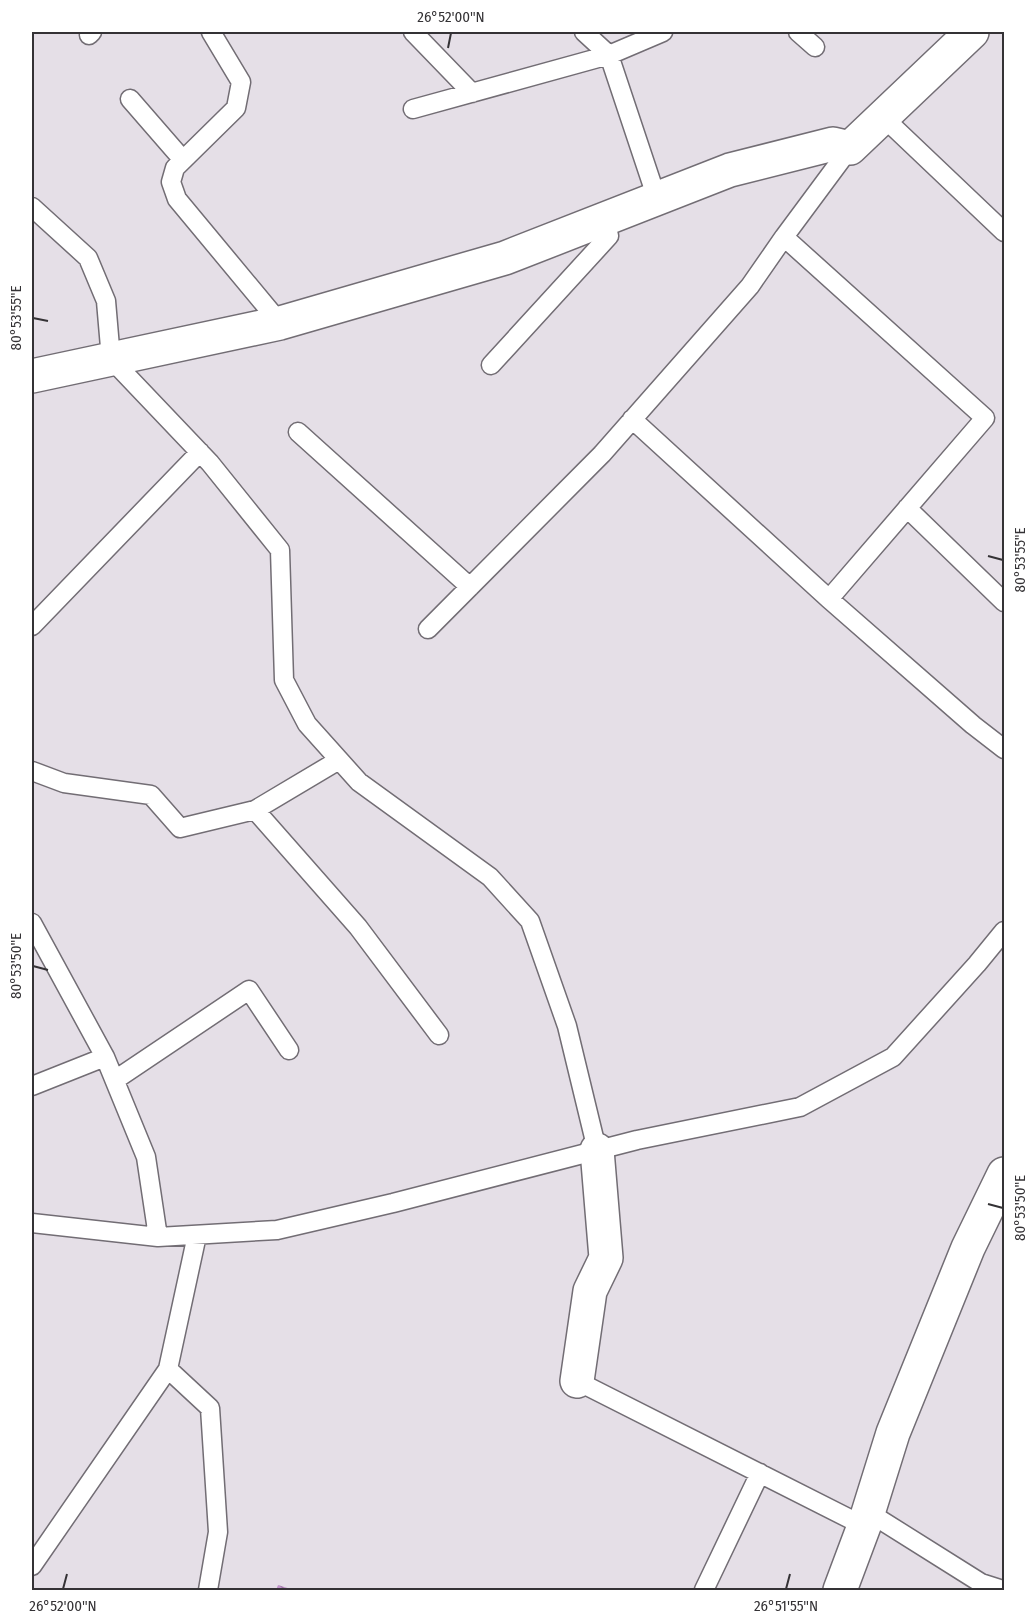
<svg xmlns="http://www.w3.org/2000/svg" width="1036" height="1622" viewBox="0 0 1036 1622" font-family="'Fira Sans Condensed',sans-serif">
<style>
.building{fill:url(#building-back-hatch)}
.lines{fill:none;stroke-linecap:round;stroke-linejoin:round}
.service-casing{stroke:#726d74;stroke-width:21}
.minor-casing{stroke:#726d74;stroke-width:36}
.service{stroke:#fff;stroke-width:18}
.minor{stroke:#fff;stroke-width:33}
.ticks{fill:none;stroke:#343235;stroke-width:2}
.neatline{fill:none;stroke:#343235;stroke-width:2}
.ticks-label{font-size:15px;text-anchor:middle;fill:#343235}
</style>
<defs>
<pattern id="building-back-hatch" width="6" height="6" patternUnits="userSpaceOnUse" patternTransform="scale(1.5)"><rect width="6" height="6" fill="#c395cd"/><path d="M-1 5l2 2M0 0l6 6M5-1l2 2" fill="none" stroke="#9f7aa7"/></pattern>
</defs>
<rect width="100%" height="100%" fill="#e5dfe7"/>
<path class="building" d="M278 1585 294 1590H276Z"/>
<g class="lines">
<g class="service-casing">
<path id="service" d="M211 32 241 82 236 108 175 168 171 182 177 199 280 323
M413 32 472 93
M584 32 609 55 657 199
M798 32 815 47
M89 35 92 32
M130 99 183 160
M413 109 609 55 663 32
M883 117 1004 232
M32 207 88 258 106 301 111 359 210 463 280 550 284 680 307 724 359 782 490 877 530 921 567 1026 597 1150
M784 237 985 418 829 599
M491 365 609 236 605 219
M632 419 829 599 973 725 1004 749
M298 432 470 587
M907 508 1004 602
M32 626 200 452
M428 629 602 454 750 286 784 237 850 148
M32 771 64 783 151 795 180 828 255 810 339 760
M255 810 358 927 439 1035
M32 923 105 1057 146 1157 158 1237
M115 1080 249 990 289 1050
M32 1086 105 1057
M32 1223 158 1237 277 1230 393 1203 637 1140 800 1107 893 1057 977 964 1004 931
M168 1369 210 1408 218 1532 208 1590
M577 1381 864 1526
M868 1512 981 1583 1003 1590
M32 1566 168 1369 197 1235
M704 1590 760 1473"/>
</g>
<g class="minor-casing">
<path id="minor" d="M32 376 280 323 505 258 730 170 833 144 850 148 972 32
M577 1381 590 1291 606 1258 597 1150
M840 1590 864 1526 893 1433 968 1248 1004 1174"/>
</g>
<use href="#service" class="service"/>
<use href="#minor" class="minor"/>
</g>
<path class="ticks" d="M448 48 451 33M33 318 48 321M988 556 1003 560M33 966 48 970M988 1204 1003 1208M63 1589 67 1574M786 1589 790 1574"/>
<rect width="1036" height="1622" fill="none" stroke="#ffffff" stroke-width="66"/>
<rect x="33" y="33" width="970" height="1556" class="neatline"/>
<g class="ticks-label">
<text x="451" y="22">26°52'00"N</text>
<text transform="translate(16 318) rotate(-90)" y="5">80°53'55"E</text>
<text transform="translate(1020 560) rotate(-90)" y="5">80°53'55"E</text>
<text transform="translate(16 966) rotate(-90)" y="5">80°53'50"E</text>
<text transform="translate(1020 1208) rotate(-90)" y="5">80°53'50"E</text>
<text x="63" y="1611">26°52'00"N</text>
<text x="786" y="1611">26°51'55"N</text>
</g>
</svg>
